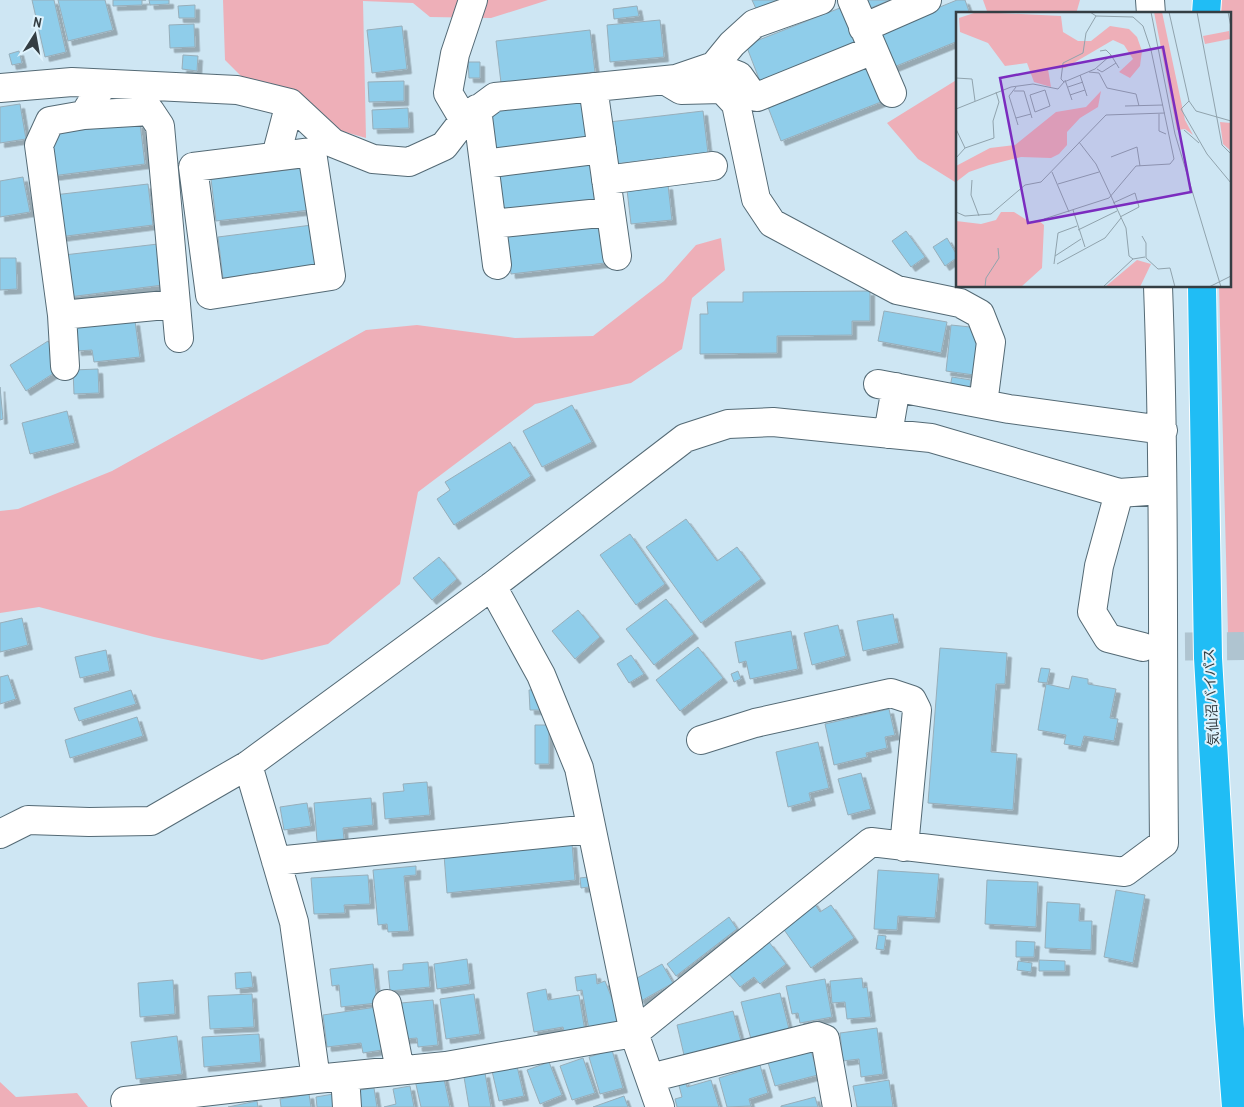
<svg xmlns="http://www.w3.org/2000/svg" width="1244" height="1107" viewBox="0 0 1244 1107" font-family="'Archivo Narrow','Noto Sans JP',sans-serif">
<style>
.green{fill:#eeafb8}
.building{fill:#8fcdea;stroke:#97aeba;filter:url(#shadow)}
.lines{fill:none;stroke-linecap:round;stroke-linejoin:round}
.secondary-tunnel{stroke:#afc4d0;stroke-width:28;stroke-dasharray:28 14;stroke-linecap:butt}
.street-casing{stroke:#546a75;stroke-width:30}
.secondary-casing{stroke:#546a75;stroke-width:30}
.highway-casing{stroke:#fff;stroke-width:30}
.street{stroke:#fff;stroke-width:28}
.secondary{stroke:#fff;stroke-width:28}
.highway{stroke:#20bdf5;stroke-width:28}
.labels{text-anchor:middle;stroke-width:4;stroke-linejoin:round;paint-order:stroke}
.street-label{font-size:14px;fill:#343e43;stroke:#dff3fd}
.inset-road{fill:none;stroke:#90a3ad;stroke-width:1}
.view{fill:#7b2cbf;fill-opacity:0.15;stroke:#7b2cbf;stroke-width:2.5}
.inset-edge{fill:none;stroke:#343e43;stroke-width:2.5}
</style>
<defs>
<filter id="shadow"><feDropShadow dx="4.5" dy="4.5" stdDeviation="0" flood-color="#0004"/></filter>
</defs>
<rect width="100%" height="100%" fill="#cee6f3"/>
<path class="green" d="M223 0H548L491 18 430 17 413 3 363 1 366 138 338 130 302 98 242 77 225 60Z
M983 0H1080L1076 14H988Z
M1219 0H1244V633H1228L1219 286H1230V14H1219Z
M958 79V180L955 182 918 159 887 123Z
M721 238 725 270 692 298 682 349 631 383 535 404 418 492 400 584 328 644 262 660 154 637 39 607 0 613V511L18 509 112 471 366 330 417 325 515 338 593 336 664 281 696 245Z
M0 1082 16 1097 77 1093 88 1107H0Z"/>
<path class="building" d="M32 0H54L66 52 45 57Z
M58 0H105L113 30 68 41Z
M113 0H146H142V5L113 6Z
M149 0H169V4L150 5Z
M752 0H785L757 11Z
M862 0H890L866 10Z
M957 0H965L970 14H958V41L889 69 874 34Z
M195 5V18H179L178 6Z
M637 6 639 16 614 19 613 9Z
M845 6 861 45 761 84 746 45Z
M660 20 664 57 610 62 607 25Z
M194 24 195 47 170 48 169 25Z
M402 26 407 69 372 73 367 30Z
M590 30 595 72 501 83 496 41Z
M19 51 22 63 12 65 9 54Z
M183 55 198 56 197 71 182 69Z
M468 62H480V78H469Z
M866 64 881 102 781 141 766 102Z
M404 81V101L369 102 368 82Z
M583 99 588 140 494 151 489 110Z
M20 104 26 139 0 143V107Z
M408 108 409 128 373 129 372 110Z
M703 111 708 153 614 164 609 122Z
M140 123 145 164 52 176 47 134Z
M590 162 595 203 501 215 496 173Z
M304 168 310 210 216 221 211 179Z
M23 177 30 212 0 217V181Z
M148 184 153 225 59 237 54 195Z
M668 185 672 220 631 224 627 190Z
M600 222 605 263 511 274 506 233Z
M312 225 317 267 223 278 218 237Z
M906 231 925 257 911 267 892 241Z
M947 238 958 257 945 266 933 247Z
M158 244 163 285 69 297 64 255Z
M0 258H16L17 289 0 290Z
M870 291V321H852V335L777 336V353L700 354V314H708L707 302H743V292Z
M884 311 947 322 941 353 878 341Z
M135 321 140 357 94 362 92 350 77 351 74 328Z
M951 325 980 328 974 375 946 371Z
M48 341 65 366 26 391 10 365Z
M98 369 99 393 74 394 73 370Z
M952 377 971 380 969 391 950 387Z
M0 387 3 419 0 420Z
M572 405 592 442 542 467 523 431Z
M67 411 75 443 30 454 22 423Z
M510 442 531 476 454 525 437 499 450 490 445 482Z
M686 519 717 561 737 547 761 579 701 623 646 547Z
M630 534 665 584 636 605 600 555Z
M439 557 457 579 432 600 413 578Z
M666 599 694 634 654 665 626 629Z
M578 610 600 637 575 659 552 631Z
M893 614 899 643 863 651 857 621Z
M22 618 28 645 0 652V623Z
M838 625 846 656 812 665 804 633Z
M791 631 798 669 750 679 746 661 739 663 735 642Z
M698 647 723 678 680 711 656 680Z
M940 648 1007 653 1005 684H996L991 752 1017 754 1013 810 928 803Z
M106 650 110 671 80 678 75 657Z
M631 655 644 674 629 683 617 664Z
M1041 668 1050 669 1047 683 1038 682Z
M738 671 741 679 734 682 731 674Z
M8 675 16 699 0 704V677Z
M1072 676 1088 679V684L1116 689 1110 718 1118 719 1114 741 1084 736 1081 747 1064 744 1066 735 1038 730 1046 684 1069 689Z
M540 689 541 710H530L529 690Z
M131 690 136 704 79 721 74 708Z
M889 709 895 735 885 737 887 748 866 753 867 757 834 765 825 724Z
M137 717 143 736 70 758 65 740Z
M535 725H549V764H535Z
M818 742 829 788 809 793 811 801 788 807 776 752Z
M861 773 871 809 848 815 838 779Z
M427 782 430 815 385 819 383 793 404 791 403 784Z
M371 798 373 825 343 828 344 839 317 841 314 803Z
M307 803 311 826 284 830 280 807Z
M572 843 575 880 447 893 444 855Z
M416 866V875L404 876 409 931 388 932 387 924 378 925 373 870Z
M878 870 939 874 935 918 898 916 897 930 874 929Z
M368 875 370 904 344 905 345 913 314 914 311 878Z
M588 877 589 887 581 888 580 878Z
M987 880 1038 882 1036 927 985 924Z
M1116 890 1145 895 1133 963 1104 957Z
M813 901 820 912 831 905 854 938 811 968 780 924Z
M1047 902 1080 904 1079 921H1092L1091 950 1045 948Z
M729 917 737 929 676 976 667 964Z
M878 935 886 936 884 950 876 949Z
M1016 941 1035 942 1034 957H1016Z
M769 942 786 964 760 984 754 977 740 987 729 974Z
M467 959 470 984 437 989 434 964Z
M1039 960 1065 961V971H1039Z
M1018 961 1032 963 1031 972 1017 970Z
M428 962 430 987 390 991 388 971 403 970V964Z
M373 964 377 1003 341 1007 339 985 332 986 330 969Z
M662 964 673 983 641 1001 630 982Z
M251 972 253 987 236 989 235 973Z
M596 974 597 984 605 981 621 1021 589 1030 582 990 577 991 575 977Z
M862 978 863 988 867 987 871 1017 847 1019 845 1002 832 1003 830 981Z
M825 979 832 1017 800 1023 798 1013 792 1014 786 986Z
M173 980 175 1014 140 1017 138 983Z
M546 989 548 1000 579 995 585 1031 565 1035 563 1027 534 1032 527 993Z
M780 993 789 1029 751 1039 741 1002Z
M252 994 254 1027 210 1029 208 996Z
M474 994 480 1034 446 1039 440 999Z
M433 1000 438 1045 418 1047 417 1038 405 1039 401 1003Z
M376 1007 382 1050 363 1053 361 1043 327 1047 323 1015Z
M733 1011 741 1041 684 1055 677 1025Z
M877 1028 883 1074 861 1077 859 1059 843 1061 840 1033Z
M259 1034 261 1062 204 1067 202 1037Z
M177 1036 182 1074 136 1079 131 1042Z
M810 1047 818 1075 775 1086 767 1059Z
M612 1050 623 1088 600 1094 589 1057Z
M583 1058 595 1093 572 1100 560 1066Z
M549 1062 562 1095 540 1104 527 1070Z
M760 1065 768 1093 749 1099 751 1106 727 1107 719 1078Z
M517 1066 524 1096 499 1101 492 1071Z
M485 1073 491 1107H469L464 1077Z
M443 1074 450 1107H421L415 1080Z
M685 1080 687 1087 711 1080 719 1107H677L675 1099 682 1097 678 1082Z
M889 1080 893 1107H857L853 1086Z
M410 1086 414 1107H384L396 1104 393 1089Z
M374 1088 377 1107H355L353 1091Z
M339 1093 341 1107H317L316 1097Z
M309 1094 311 1107H281L280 1099Z
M624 1096 628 1107H593Z
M815 1097 818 1107H781V1106Z
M257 1101 258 1107H228Z"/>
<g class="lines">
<path class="secondary-tunnel" d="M1143 647 1244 646"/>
<g class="street-casing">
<path id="street" d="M852 0 892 93
M1150 0 1151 14
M863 28 927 0
M714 66 739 76 751 93 757 97 873 50
M666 81 681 90 722 89 736 104 756 199 772 223 897 290 960 303 980 314 991 342 983 404
M593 87 617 256
M0 88 72 82 237 90 290 103 333 143 373 159 409 162 444 146 464 120 448 93 455 54 473 0
M477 109 497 265
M84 115 150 111 160 126 179 338
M464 120 495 97 676 79 714 66 732 44 754 24 821 0
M312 152 331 276 210 295 193 167Z
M276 156 290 103
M484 164 602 149
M606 180 713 166
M492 224 610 212
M62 315 176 304
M65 366 62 315 39 145 50 121 84 115 103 84
M878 384 1009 409 1163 430
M888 434 896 387
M492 586 541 675 579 768 634 1033 660 1107
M701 740 755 723 891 693 912 700 917 710 904 847
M248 765 294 922 316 1079
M0 834 28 820 89 822 151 821 248 765 492 586 685 438 728 424 773 422 931 438 1119 493 1161 490
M276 861 591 829
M387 1004 400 1070
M345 1076 347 1107
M650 1078 817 1036 825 1039 837 1107
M125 1101 316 1079 446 1066 634 1033 871 842 1125 872 1164 843C1162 658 1165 472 1158 286"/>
</g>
<g class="secondary-casing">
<path id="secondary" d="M1119 493 1099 566 1092 612 1108 638 1143 647"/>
</g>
<g class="highway-casing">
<path id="highway" d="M1206 14 1207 0
M1202 286 1208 658 1229 1016 1236 1107"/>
</g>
<use href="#street" class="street"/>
<use href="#secondary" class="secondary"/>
<use href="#highway" class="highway"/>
</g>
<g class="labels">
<g class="street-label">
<text transform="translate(1211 697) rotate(-93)" y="5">気仙沼バイパス</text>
</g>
</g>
<g transform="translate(956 12)">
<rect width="275" height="275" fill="#cee6f3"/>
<path d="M21 0 105 4 107 20 122 29H135L154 14 173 17 181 25 186 39 184 54 174 66 163 60 177 47 168 33 157 28 109 56 92 57 95 75 78 70 71 51 49 54 32 31 4 20 3 6ZM198 0H206L229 108 237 123 229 117 221 118ZM273 19 274 27 249 32 247 24ZM145 79 142 95 124 106 111 120V133L103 142 95 146 65 145 33 153 13 160 0 170V154L34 136 59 133 100 100 130 95ZM264 110 275 111V139L267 132ZM45 200H58L74 210 82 208 88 213 86 256 65 275H0V209L25 212 40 208ZM181 248 195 252 184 275H149Z" fill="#eeafb8"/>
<path class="inset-road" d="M195 0 219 122 265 275M213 0 233 89 225 97 251 142 275 171M241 0 266 133 275 142M272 0 275 15M155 43 163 56M141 57 146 60 160 51M133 60 143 61 151 76 180 82 183 94M124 63 131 84M0 66 16 67 19 89M109 68 116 88M108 70 139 57 155 43 150 38 144 39M60 75 53 84 62 113M112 75 127 70M89 78 94 94 79 100 74 83ZM58 79H68L76 106M114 83 129 78M233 89 240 99 275 109M169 94 207 93M0 97 55 75 77 72 102 77 108 70 105 67 107 51 127 41 130 21 140 4M203 102V119L210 122M60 106 75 102M0 117 9 136M228 118 243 131M123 130 140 152 170 216 173 244 177 247 189 245M155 145 181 135 184 154M0 146 9 136 38 126 37 109 43 90 40 80M96 160 113 200M16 168 15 183 23 204M102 172 143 160M157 191 179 181 183 195 164 205M117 198 129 235M0 200 9 204 35 202 69 173 85 170 150 103 209 101M88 207 153 186 180 154 214 152 218 147 195 38 187 14 177 5 140 4 134 0M122 218 161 199M186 224 190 231V246L202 257 214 256 219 275M99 244 125 227M98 252 102 221 121 214M101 252 149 226 165 206M29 275 30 266 43 246 42 236M147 275 177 247M253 275 275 264"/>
<path class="view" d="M207 35 235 180 72 211 44 66Z"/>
<rect width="275" height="275" class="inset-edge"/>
</g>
<g transform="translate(35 35) rotate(11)" stroke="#dff3fd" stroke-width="4" paint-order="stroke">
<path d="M0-4L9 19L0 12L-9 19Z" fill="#343e43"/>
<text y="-8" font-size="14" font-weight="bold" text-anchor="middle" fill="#343e43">N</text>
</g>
</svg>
